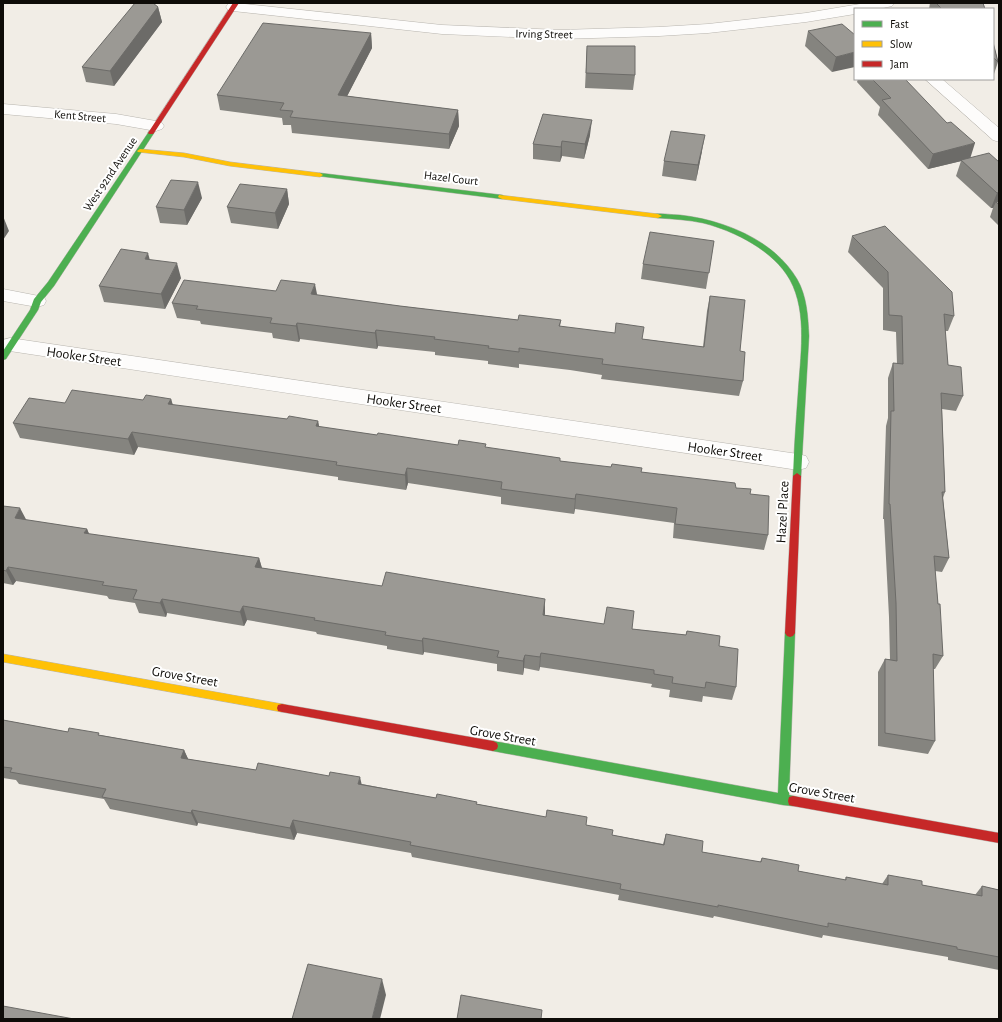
<svg xmlns="http://www.w3.org/2000/svg" width="1002" height="1022" viewBox="0 0 1002 1022" font-family="'Alegreya Sans',sans-serif">
<style>
.lines{fill:none;stroke-linecap:round;stroke-linejoin:round}
.street-casing{stroke:#b8b5af;stroke-width:1}
.fast-casing{stroke:#b8b5af;stroke-width:1}
.slow-casing{stroke:#b8b5af;stroke-width:1}
.jam-casing{stroke:#b8b5af;stroke-width:1}
.street{fill:#fdfcfb;fill-rule:evenodd}
.fast{fill:#4caf50;fill-rule:evenodd}
.slow{fill:#ffc107;fill-rule:evenodd}
.jam{fill:#c62828;fill-rule:evenodd}
.wall{fill:#85847f}
.shaded-wall{fill:#6c6b68}
.building{fill:#9b9994;stroke:#6c6b68}
.labels{text-anchor:middle;stroke-width:4;stroke-linejoin:round;paint-order:stroke}
.far-street-label{font-size:12px;fill:#0e0c08;stroke:#fff}
.street-label{font-size:14px;fill:#0e0c08;stroke:#fff}
</style>
<rect width="100%" height="100%" fill="#f1ede6"/>
<g class="lines">
<g class="street-casing">
<path id="street" d="M236 3 442 25 560 30 659 27 708 24 806 13 866 3H894L892 6 879 9H855V14L806 22 708 33 659 36 560 39 442 34 233 11 228 10 226 7 228 4Z
M925 79H942L999 128V142L993 140Z
M3 104 116 114 156 121 162 123 164 126 162 129 156 131 116 124 3 114Z
M3 289 44 297 46 301 44 305 37 307 3 301Z
M10 338 798 454 806 456 809 462 806 468 798 470 3 350V340Z"/>
</g>
<g class="fast-casing">
<path id="fast" d="M151 131 154 133 54 286 41 302 38 310 6 359 3 360V351L30 310 34 299 48 282 148 133Z
M320 173 502 195 506 197 502 199 318 176 317 175Z
M655 214C663 213 672 215 680 215 724 220 774 240 797 279 807 296 808 317 809 336L801 476 800 478 797 479 793 476C794 449 796 421 798 394 800 358 808 313 790 280 774 251 735 231 703 223 689 220 673 219 658 218L654 216Z
M790 629 793 630 795 633 789 795 797 797 798 801 797 805 793 806 783 805 493 751 489 749 488 746 489 743 493 741 778 793 785 633 787 630Z"/>
</g>
<g class="slow-casing">
<path id="slow" d="M140 149 184 153 230 162 320 173 323 175 320 177 230 166 184 157 138 152 137 151Z
M499 195 658 214 662 216 658 218 502 199 498 197Z
M3 654 282 704 286 705 287 708 286 711 282 712 3 662Z"/>
</g>
<g class="jam-casing">
<path id="jam" d="M233 3H239L154 133 153 134H149L148 133Z
M797 473 801 476 795 633 793 636 790 637 787 636 785 633 793 476Z
M282 704 493 741 497 743 498 746 497 749 493 751 282 712 278 711 277 708 278 705Z
M793 796 999 833V843L793 806 789 805 788 801 789 797Z"/>
</g>
<use href="#street" class="street"/>
<use href="#fast" class="fast"/>
<use href="#slow" class="slow"/>
<use href="#jam" class="jam"/>
</g>
<path class="wall" d="M930 3H983L985 9H929Z
M158 7 162 22 114 86 86 82 82 67Z
M808 31 855 35 832 72 805 46Z
M371 33 372 48 347 96 458 110 459 126 449 149 292 133 291 125H283L282 118 220 110 217 95Z
M993 42 998 62 993 77Z
M587 46 635 75 633 90 585 88Z
M858 79H905L970 158 999 162V226L990 217 993 208H991L956 176 961 161 928 169 878 115 880 107 857 82Z
M590 135 584 159 562 156 560 162 533 159V144Z
M702 151 696 181 662 176 664 161Z
M287 189 289 204 278 229 231 223 227 207Z
M202 198 187 225 160 223 156 207Z
M852 236 954 316 948 331H945L948 365 963 396 956 411 942 409 945 492 943 498 949 558 942 572 935 571 943 656 935 669H933L935 741 928 754 878 746V672L885 659H890L889 617 884 519H883L886 426 888 418V378L893 363 897 364 896 332 883 330V288L848 252Z
M714 241 706 289 641 279 643 264Z
M181 278 165 309 104 302 99 286Z
M317 295 400 306 518 320H561L560 327 643 339 703 347 707 311 710 296 740 351 743 381 739 396 601 379 602 375 570 370 519 364V368L488 364V361L435 355V352L378 346 377 349 300 339 299 342 273 338 272 333 201 324 200 321 177 318 172 303Z
M171 399 173 405 287 419 318 421 319 427 377 435 458 445 486 448 560 458V461L641 472 736 488 750 494 768 535 764 550 673 538 674 523 575 509 574 514 501 504V497L408 483 406 490 338 480V477L138 447 134 455 20 438 13 423 65 403Z
M3 506 26 520 87 529 89 534 259 558 262 568 544 615 632 629 686 635 687 631 719 646 736 687 732 700 703 696 702 702 669 697 670 690 651 687 652 684 540 667 539 671 524 668 523 675 497 671V664L424 652 423 655 387 649V646L317 634 316 632 247 620 244 626 167 613 166 617 139 613 135 603 109 599 107 596 16 581 13 585 3 583Z
M3 720 68 732 100 735 184 750 188 759 256 770 362 784 436 798 477 804 586 825 612 835 663 844 666 834 702 852 760 862 762 858 798 871 845 880 846 877 882 884 888 875 922 885 975 895 982 886 999 890V970L948 960V957L823 935 822 938 714 916 713 918 618 900 619 895 412 857 411 853 297 833 294 840 198 823 197 826 110 809 104 799 19 784 16 780 3 778Z"/>
<path class="shaded-wall" d="M158 7 162 22 114 86 110 71Z
M371 33 372 48 340 110 338 95Z
M855 52V67L832 72 836 57Z
M458 110 459 126 449 149V134Z
M592 120 590 135 584 159 585 144Z
M705 135 702 151 696 181 698 165Z
M562 141V156L560 162 561 147Z
M975 143 970 159 928 169 933 154Z
M198 182 202 198 187 225 184 210Z
M287 189 289 204 278 229 275 213Z
M999 192V205L996 202 993 208H991L997 193Z
M3 216 9 231 3 240Z
M148 253 152 268 145 259Z
M177 263 181 278 165 309 161 294Z
M315 284 318 299 311 294Z
M297 323 300 339 299 342 296 326Z
M376 330 378 346 377 349 375 333Z
M171 399 175 414 168 404Z
M318 421 321 436 316 426Z
M132 432 138 447 134 455 128 439Z
M407 468 408 483 406 490 405 475Z
M576 494 575 509 574 514 575 499Z
M20 508 28 523 15 518Z
M87 529 93 543 84 533Z
M259 558 263 572 255 567Z
M8 567 16 581 13 585 6 571Z
M162 599 167 613 166 617 160 603Z
M545 599V614L542 629 543 615Z
M243 606 247 620 244 626 240 612Z
M423 638 424 652 423 655 422 641Z
M541 653 540 667 539 671 540 657Z
M525 655 524 668 523 675V661Z
M184 750 190 763 181 758Z
M360 777 363 790 358 784Z
M192 810 198 823 197 826 191 813Z
M293 820 297 833 294 840 290 828Z
M382 979 386 995 380 1019H372Z"/>
<path class="building" d="M135 3H153L158 7 110 71 82 67Z
M936 3H983L985 9H942Z
M263 23 371 33 338 95 458 110 449 134 290 117 293 111 280 110 284 103 217 95Z
M842 24 855 35V52L836 57 808 31Z
M993 42 998 62 993 57Z
M587 46H635V75L586 73Z
M872 79H905L947 123 951 122 975 143 933 154 882 100 891 98Z
M543 114 592 120 585 144 562 141 561 147 533 144Z
M671 131 705 135 698 165 664 161Z
M989 153 999 162V192L997 193 961 160Z
M171 180 198 182 184 210 156 207Z
M240 184 287 189 275 213 227 207Z
M999 201V205L996 202Z
M885 226 952 292 954 316 944 314 948 365 961 367 963 396 941 393 945 492H942L949 558 934 556 938 604H940L943 656 933 654 935 741 885 733V659L897 661 896 603 890 504H889L891 411H894L893 363 903 364 902 316 889 315 888 272 852 236Z
M650 232 714 241 709 273 643 264Z
M121 249 148 253 145 259 177 263 161 294 99 286Z
M184 280 276 291 281 280 315 284 311 294 400 306 518 320 519 315 561 320 559 326 615 333 616 323 644 327 642 339 704 347 710 296 745 300 740 351 745 352 743 381 602 364 603 359 571 355 519 348V352L488 348 489 346 434 339 435 337 376 330 375 333 297 323 296 326 270 323 272 318 196 309 198 306 172 303Z
M72 390 143 400 146 395 171 399 168 404 287 419 289 416 318 421 316 426 377 435 378 433 458 445 459 440 486 444 485 447 560 458V461L611 467 612 464 642 468 641 472 735 483 736 488 751 489 750 494 769 496 768 535 675 524 677 508 576 494 575 499 501 489 502 482 407 468 405 475 336 465 337 462 132 432 128 439 13 423 29 398 65 403Z
M3 506 20 508 15 518 87 529 84 533 259 558 255 567 382 586 386 572 545 599 543 615 604 624 607 607 634 611 632 629 686 635 687 631 720 636 719 646 738 649 736 687 706 682 705 688 672 683 673 677 654 674V670L541 653 540 657 525 655 523 661 497 657 499 651 423 638 422 641 385 635 386 632 314 620 315 618 243 606 240 612 162 599 160 603 133 599 137 590 102 585 104 582 8 567 6 571 3 570Z
M3 720 68 732 69 728 99 733 98 735 184 750 181 758 256 770 258 763 329 776 330 772 360 777 358 784 436 798 437 794 477 802 476 804 546 817 547 810 587 817 586 825 613 830 612 835 664 845 666 834 703 841 702 852 761 862 762 858 799 865 798 871 846 880V877L888 885V875L922 881V885L982 896V886L999 890V957L957 949V947L828 923V927L718 905V907L620 889 621 884 410 845 411 842 293 820 290 828 192 810 191 813 102 797 106 789 10 772 12 768 3 767Z
M308 964 382 979 372 1019H292Z
M461 995 542 1010 541 1019H457Z
M3 1006 74 1019H3Z"/>
<g class="labels">
<g class="far-street-label">
<text transform="translate(544 34) rotate(1)" y="4">Irving Street</text>
<text transform="translate(80 116) rotate(5)" y="4">Kent Street</text>
<text transform="translate(110 174) rotate(-56)" y="4">West 92nd Avenue</text>
<text transform="translate(451 178) rotate(7)" y="4">Hazel Court</text>
</g>
<g class="street-label">
<text transform="translate(84 356) rotate(8)" y="5">Hooker Street</text>
<text transform="translate(404 403) rotate(8)" y="5">Hooker Street</text>
<text transform="translate(725 451) rotate(8)" y="5">Hooker Street</text>
<text transform="translate(782 512) rotate(-87)" y="5">Hazel Place</text>
<text transform="translate(185 676) rotate(10)" y="5">Grove Street</text>
<text transform="translate(503 735) rotate(10)" y="5">Grove Street</text>
<text transform="translate(822 792) rotate(10)" y="5">Grove Street</text>
</g>
</g>
<rect width="1002" height="1022" fill="none" stroke="#0e0c08" stroke-width="8"/>
<rect x="854" y="8" width="140" height="72" fill="#ffffff" stroke="#9f9e9c"/>
<rect x="862" y="21" width="20" height="6" fill="#4caf50" stroke="#9f9e9c"/>
<text x="890" y="28" font-size="12" fill="#0e0c08">Fast</text>
<rect x="862" y="41" width="20" height="6" fill="#ffc107" stroke="#9f9e9c"/>
<text x="890" y="48" font-size="12" fill="#0e0c08">Slow</text>
<rect x="862" y="61" width="20" height="6" fill="#c62828" stroke="#9f9e9c"/>
<text x="890" y="68" font-size="12" fill="#0e0c08">Jam</text>
</svg>
